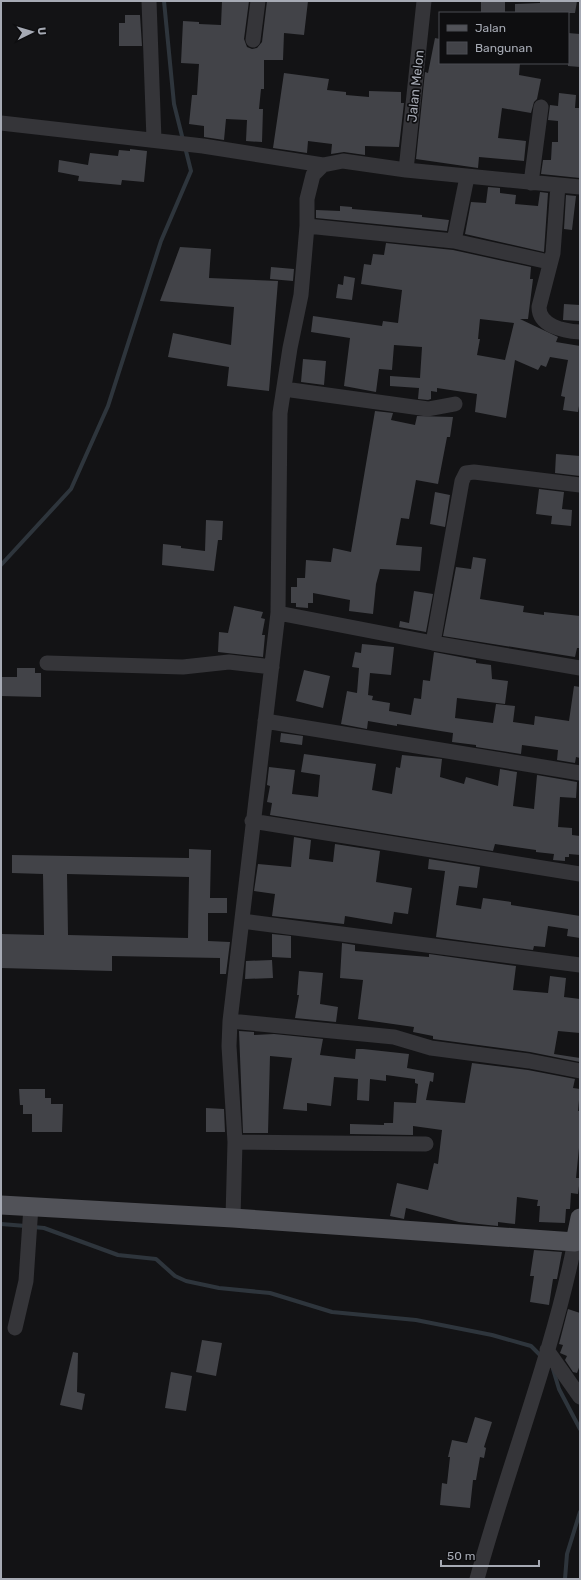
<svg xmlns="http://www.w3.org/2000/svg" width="581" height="1580" viewBox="0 0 581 1580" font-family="Rubik,sans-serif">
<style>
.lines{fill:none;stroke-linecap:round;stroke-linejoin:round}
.stream{stroke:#2e353c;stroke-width:4}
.building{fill:#424348;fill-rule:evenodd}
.minor{stroke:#353539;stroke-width:15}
.major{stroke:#515258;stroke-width:19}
.labels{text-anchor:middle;stroke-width:3.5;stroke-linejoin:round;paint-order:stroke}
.street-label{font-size:13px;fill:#a6aab4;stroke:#0e0e10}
</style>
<rect width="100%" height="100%" fill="#131315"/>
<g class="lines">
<path class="stream" d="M164 1 174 104 183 140
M1 565 71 489 108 406 161 241 191 171 185 147
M1 1224 26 1226
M33 1227 44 1228 118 1255 156 1259 175 1276 186 1281 219 1288 270 1293 332 1312 416 1320 492 1335 531 1346 542 1357
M553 1369 559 1389 580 1429
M565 1579 567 1554 580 1512"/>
</g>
<path class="building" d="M222 1H249L244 39 247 47 252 49 257 48 262 42 267 1H308L304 35 284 33 283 60H264V89H261L259 109H263L262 142 246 141 247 120 226 119 224 140 204 137V126L189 124 192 95H197L199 64 181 63 183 21 199 22V24L221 25Z
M481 1H505V13H481Z
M540 1H577L575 13H515V4L540 3Z
M125 15H140L142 46H119V23H125Z
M568 33 580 34V67L568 66Z
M435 38 440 39V63H520L519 75 541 79 537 99 534 102 531 113 502 108 498 138 526 141 524 161 479 157 478 168 416 159 425 72 428 73Z
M284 73 329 79 327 90 346 92V95L369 97V91L401 92V103H404L399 147 365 146V155L344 152 331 154 332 144 308 141 307 153 273 148Z
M559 93 576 95 575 108H580V178L541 174 543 160H551L552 142H558V121L548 120 550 105 558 106Z
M130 149 147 151 144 182 122 180 121 185 78 181 79 176 58 172 59 160 88 165 90 153 118 156 119 150 130 151Z
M488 187 500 188V193L516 195 515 204 538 206 540 192 548 193 544 252 465 234 471 202 486 203Z
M566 195 576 196 572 230 564 229Z
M340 206 352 207V209L422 215V217L449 220 447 231 316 218V210L340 211Z
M386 243 453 250 531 267 530 279H533L528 319H520L558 337 556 342 580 346V400L578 412 563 410 565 397 561 396 568 360 550 357 546 367 541 365 538 370 515 360 506 418 475 412 477 394 437 388V392L431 391V399L428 400 418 399 419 388 390 386V376L420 378 422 347 394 345 392 370 379 369 376 392 344 386 350 338 311 332 313 316 382 326 383 321 398 323 402 290 361 284 364 264 371 265 373 254 384 255ZM480 319 514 323 505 360 477 355 480 339H478Z
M180 247 211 249 209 278 278 281 269 391 227 386 229 367 168 357 173 333 231 345 234 307 160 301Z
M271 267 294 269 293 281 270 279Z
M344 276 355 278 352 300 336 298 338 284 343 285Z
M564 304 580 305V321L563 320Z
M303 359 326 361 324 385 301 382Z
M375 411 393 413 391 420 415 425 417 416 453 417 450 437H447L438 484 416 480 409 519 401 518 396 545 422 547 420 571 380 569 376 584 373 614 349 611 350 600 313 593V603H308V608L296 607V603H291V587H297V578H305L306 560 331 562 333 548 351 552Z
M556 454 580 456V476L555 473Z
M539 489 564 492 562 509 572 510 571 526 551 524 552 516 536 514Z
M435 492 450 495 445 527 430 524Z
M206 520 223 521 222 540H218L214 571 162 565 163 544 181 546V548L205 551Z
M473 557 486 559 480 599 524 606 523 612 544 615V612L580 616V648H577L575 657 443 636 456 567 471 569Z
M414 591 433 594 426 632 399 627 400 621 409 623Z
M234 606 263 612 261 618 265 619 262 635H265L263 657 218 652 219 632 228 633Z
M362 644 394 647 391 675 370 673 368 695 373 696 372 700 390 703 389 711 411 715 414 698 421 699 423 680 430 681 434 652 476 660V663L491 665 492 679 508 681 505 704 457 698 455 718 493 723 496 704 515 706 513 722 534 725 535 716 569 721 574 686 580 687V758L576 757 575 763 557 760 558 750 522 745 521 754 476 747V745L452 742 453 733 397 724V726L368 721 367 729 341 724 347 691 357 693 359 668 352 667 355 652 361 653Z
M17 668H35V673H41V697L1 696V677H17Z
M304 670 330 676 323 708 296 701Z
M281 733 303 736 302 745 280 742Z
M304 754 376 764 372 790 392 794 396 767 400 768 402 755 442 759 440 777 464 784 466 777 498 786 500 769 517 772 513 806 534 809 537 775 577 782 576 798 560 797 558 827 572 828V835L580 836V855L569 854V857H565V861L553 860 554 854 536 852V850L495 844 493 851 270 815 272 803 267 802 270 786 267 785 269 767 295 770 292 794 318 797 320 775 301 772Z
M294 837 311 840 309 859 333 862 335 844 380 851 376 882 412 888 408 914 394 912 392 924 345 916 344 924 272 916 275 894 254 891 258 864 291 867Z
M189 849 211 850 210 898H227V913H208V941L230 942 226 974H220V958L112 956V971L1 968V934L44 935 43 874 12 873V855L189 858ZM67 874 189 877 188 938 68 935Z
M429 859 480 867 477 888 459 886 456 905 481 909 483 898 511 902V905L580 916V938L567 936 568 929 548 926 545 947 534 946 533 950 436 937 445 871 428 869Z
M272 934 291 936V958L272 957Z
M342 943 355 945V951L429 957V954L516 966 513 990 548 993 550 976 566 978 564 997 580 999V1033L558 1031 554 1054 580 1058V1062L530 1052 433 1039V1036L413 1032 414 1027 358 1019 363 980 340 978Z
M272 960 273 978 245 979 246 961Z
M299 971 323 973 320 1004 338 1007 336 1022 295 1018 299 995H297Z
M239 1031 254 1032V1035L274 1034 323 1039 320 1055 355 1059 356 1049H363L409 1054 407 1068 434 1073 433 1082 430 1081 426 1100 465 1103 472 1063 528 1070 575 1079 573 1088 580 1089 578 1111H580V1138L576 1178H580L578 1194 571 1193 570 1209H566L565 1223 539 1222 540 1206H537L538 1200 517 1197 515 1224 498 1222V1226L459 1222 406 1208 404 1219 390 1216 397 1183 428 1190 434 1163 438 1164 442 1130 413 1126V1135L350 1134V1124L384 1125V1123H393L394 1102 416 1103 418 1084 415 1083V1079L386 1075V1081L370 1079 369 1101 357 1100 358 1079 334 1077 331 1106 307 1103V1111L283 1109 292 1058 270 1056 268 1133H243Z
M19 1089H45V1098H51V1104H63L62 1132H32V1114H23V1105H20Z
M206 1108 224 1109 225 1132H206Z
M534 1250 562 1252 557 1279H553L549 1305 530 1302 534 1276H530Z
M568 1309 580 1313V1365L577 1373 573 1372 565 1360 567 1356 560 1353 563 1345 559 1344Z
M202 1340 222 1343 216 1376 196 1372Z
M73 1352 78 1353 77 1392 85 1394 82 1410 60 1405Z
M171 1372 192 1376 186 1411 165 1408Z
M475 1417 492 1422 484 1447 486 1448 484 1458 480 1457 476 1480H473L470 1508 440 1505 442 1483 447 1484 450 1457H448L452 1440 467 1443Z"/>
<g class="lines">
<path class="minor" d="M149 1 154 140
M253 40 258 1
M1 123 203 146 323 165
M406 170 424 1
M531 183 541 107
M558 185 553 253 539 307C539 326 563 331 580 332
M307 226 454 241 549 262
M454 241 467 177
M284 389 428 409 455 404
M278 613 433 643 580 668
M433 643 462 481 466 473 474 472 580 485
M47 663 183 667 229 662 272 667
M265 721 580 773
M252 821 580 874
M242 921 580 965
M230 1021 394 1037 431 1048 529 1061 580 1071
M235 1142 426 1144
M233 1218 235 1142 229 1046 230 1021 278 613 280 413 290 348 301 295 307 226V199L313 175 323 165 343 161 406 170 580 187
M15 1328 26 1281 31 1206
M547 1350 580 1397
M477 1579C508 1466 552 1356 575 1242"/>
<path class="major" d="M1 1205 233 1218 575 1242 580 1218"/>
</g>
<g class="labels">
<g class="street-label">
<text transform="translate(415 86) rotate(-84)" y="5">Jalan Melon</text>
</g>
</g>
<rect width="581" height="1580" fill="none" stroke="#a6aab4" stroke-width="4"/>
<rect x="439" y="12" width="130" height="52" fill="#0e0e10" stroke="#4b4c52"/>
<rect x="447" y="25" width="20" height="6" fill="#515258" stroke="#4b4c52"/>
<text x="475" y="32" font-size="12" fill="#a6aab4">Jalan</text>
<rect x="447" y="42" width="20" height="12" fill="#424348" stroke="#4b4c52"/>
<text x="475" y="52" font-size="12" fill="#a6aab4">Bangunan</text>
<g transform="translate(32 32) rotate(85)" stroke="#0e0e10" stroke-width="3" paint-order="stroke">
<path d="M0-3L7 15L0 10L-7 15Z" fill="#a6aab4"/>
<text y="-6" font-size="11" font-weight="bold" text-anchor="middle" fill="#a6aab4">U</text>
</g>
<path d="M441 1560v6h98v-6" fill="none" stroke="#a6aab4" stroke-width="2"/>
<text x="447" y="1560" font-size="12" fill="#a6aab4" stroke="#0e0e10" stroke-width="3" paint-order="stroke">50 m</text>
</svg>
